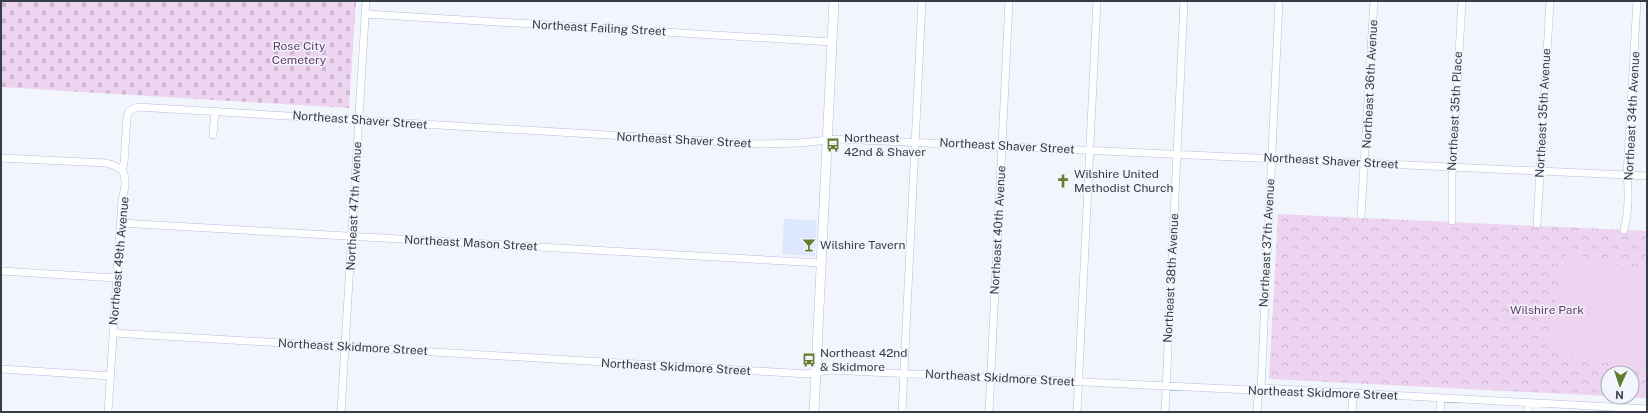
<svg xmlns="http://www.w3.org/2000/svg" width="1648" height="413" viewBox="0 0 1648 413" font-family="'Public Sans',sans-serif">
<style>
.built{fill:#dde8ff}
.cemetery{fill:url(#cemetery-stones)}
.park{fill:url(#park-crowns)}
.garden{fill:#edd4f1}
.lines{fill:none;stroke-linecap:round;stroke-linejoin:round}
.minor-casing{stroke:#b1c0de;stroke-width:8}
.tertiary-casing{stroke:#b1c0de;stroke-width:10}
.minor{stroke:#fff;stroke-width:7}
.tertiary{stroke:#fff;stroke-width:9}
.labels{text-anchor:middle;stroke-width:3;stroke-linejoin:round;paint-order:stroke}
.street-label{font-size:12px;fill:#353b47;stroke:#f2f5fb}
.park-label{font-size:12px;fill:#64396b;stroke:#f2f5fb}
.poi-label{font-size:12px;fill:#353b47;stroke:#f2f5fb;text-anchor:start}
</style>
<defs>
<pattern id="cemetery-stones" width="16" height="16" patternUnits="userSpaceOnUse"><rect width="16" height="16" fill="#edd4f1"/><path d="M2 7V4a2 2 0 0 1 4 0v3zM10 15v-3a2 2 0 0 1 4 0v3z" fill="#ccb7d0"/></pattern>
<pattern id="park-crowns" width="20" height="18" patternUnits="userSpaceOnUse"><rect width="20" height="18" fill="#edd4f1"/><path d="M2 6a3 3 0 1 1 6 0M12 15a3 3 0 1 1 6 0" fill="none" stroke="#ccb7d0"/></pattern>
</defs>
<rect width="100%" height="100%" fill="#f2f5fb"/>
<path class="built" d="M784 219 817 220 815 256 782 254Z"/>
<path class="cemetery" d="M1 1H356L349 108 1 87Z"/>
<path class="park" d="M1278 214 1647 231V398L1618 397H1632V373H1608V396L1269 379Z"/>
<path class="garden" d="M1566 253 1647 272V353L1643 371 1551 351 1545 344Z"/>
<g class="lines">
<g class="minor-casing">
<path id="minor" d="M365 14 832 42
M213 135 215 111
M1 158 106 163 113 165 122 170
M1361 215 1374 1
M1452 221V176L1462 1
M120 223 821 263
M1537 224 1550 1
M1624 230C1629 211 1629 194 1627 175L1637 1
M1 271 116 278
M113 333 807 374 829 370 1251 390 1261 388 1647 409
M1 369 111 376
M108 412 122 201C124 190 128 180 122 170L124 163 127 117 129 111 137 107 759 144 799 143 839 139 1647 176
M341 412 366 1
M902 412 922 1
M989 412 1009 1
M1077 412 1097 1
M1165 412 1184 1
M1257 412 1258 397 1261 388 1279 1
M1352 412 1353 393
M1440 412 1441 398
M1528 412V403"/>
</g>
<g class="tertiary-casing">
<path id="tertiary" d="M814 412 834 1"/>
</g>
<use href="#minor" class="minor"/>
<use href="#tertiary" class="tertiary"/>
</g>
<defs>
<g id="bus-bare" transform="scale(1.08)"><path d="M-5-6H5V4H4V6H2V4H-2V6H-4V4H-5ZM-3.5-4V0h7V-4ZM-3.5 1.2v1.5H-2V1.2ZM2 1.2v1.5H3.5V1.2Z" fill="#627c30" stroke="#f2f5fb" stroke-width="2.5" paint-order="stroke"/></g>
<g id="church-bare" transform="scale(1.08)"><path d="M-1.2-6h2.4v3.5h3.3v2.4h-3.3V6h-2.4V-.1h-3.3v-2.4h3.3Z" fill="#627c30" stroke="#f2f5fb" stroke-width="2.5" paint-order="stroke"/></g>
<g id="bar-bare" transform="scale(1.08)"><path d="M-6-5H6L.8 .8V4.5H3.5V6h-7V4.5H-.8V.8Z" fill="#627c30" stroke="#f2f5fb" stroke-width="2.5" paint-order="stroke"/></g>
</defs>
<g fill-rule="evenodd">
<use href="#bus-bare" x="833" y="145"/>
<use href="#church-bare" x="1063" y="181"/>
<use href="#bar-bare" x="809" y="245"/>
<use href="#bus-bare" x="809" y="360"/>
</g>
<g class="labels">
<g class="street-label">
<text transform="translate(599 28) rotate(3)" y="4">Northeast Failing Street</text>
<text transform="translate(1370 84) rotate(-87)" y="4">Northeast 36th Avenue</text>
<text transform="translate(1455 111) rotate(-87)" y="4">Northeast 35th Place</text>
<text transform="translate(1543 113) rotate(-87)" y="4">Northeast 35th Avenue</text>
<text transform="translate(1632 116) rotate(-87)" y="4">Northeast 34th Avenue</text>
<text transform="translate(360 120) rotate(4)" y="4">Northeast Shaver Street</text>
<text transform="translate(684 140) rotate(3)" y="4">Northeast Shaver Street</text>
<text transform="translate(1007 146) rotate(3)" y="4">Northeast Shaver Street</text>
<text transform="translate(1331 161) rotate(3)" y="4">Northeast Shaver Street</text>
<text transform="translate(354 206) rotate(-87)" y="4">Northeast 47th Avenue</text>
<text transform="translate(998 230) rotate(-87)" y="4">Northeast 40th Avenue</text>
<text transform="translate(471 243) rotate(3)" y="4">Northeast Mason Street</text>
<text transform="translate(1267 243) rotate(-87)" y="4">Northeast 37th Avenue</text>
<text transform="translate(119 261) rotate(-85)" y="4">Northeast 49th Avenue</text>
<text transform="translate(1171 278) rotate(-87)" y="4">Northeast 38th Avenue</text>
<text transform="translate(353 347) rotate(3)" y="4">Northeast Skidmore Street</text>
<text transform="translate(676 367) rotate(3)" y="4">Northeast Skidmore Street</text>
<text transform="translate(1000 378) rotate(3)" y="4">Northeast Skidmore Street</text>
<text transform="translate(1323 393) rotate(2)" y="4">Northeast Skidmore Street</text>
</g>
<g class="park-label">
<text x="299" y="50">Rose City<tspan x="299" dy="14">Cemetery</tspan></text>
<text x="1547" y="314">Wilshire Park</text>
</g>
<g class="poi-label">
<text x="844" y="142">Northeast<tspan x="844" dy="14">42nd &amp; Shaver</tspan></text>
<text x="1074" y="178">Wilshire United<tspan x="1074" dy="14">Methodist Church</tspan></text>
<text x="820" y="249">Wilshire Tavern</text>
<text x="820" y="357">Northeast 42nd<tspan x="820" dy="14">&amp; Skidmore</tspan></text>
</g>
</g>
<rect width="1648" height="413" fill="none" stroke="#353b47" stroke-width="4"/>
<g transform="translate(1620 385) rotate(183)"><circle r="19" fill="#f2f5fb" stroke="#a6abb3"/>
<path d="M0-3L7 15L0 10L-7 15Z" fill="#627c30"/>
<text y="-6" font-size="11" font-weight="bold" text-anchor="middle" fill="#353b47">N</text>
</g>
</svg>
